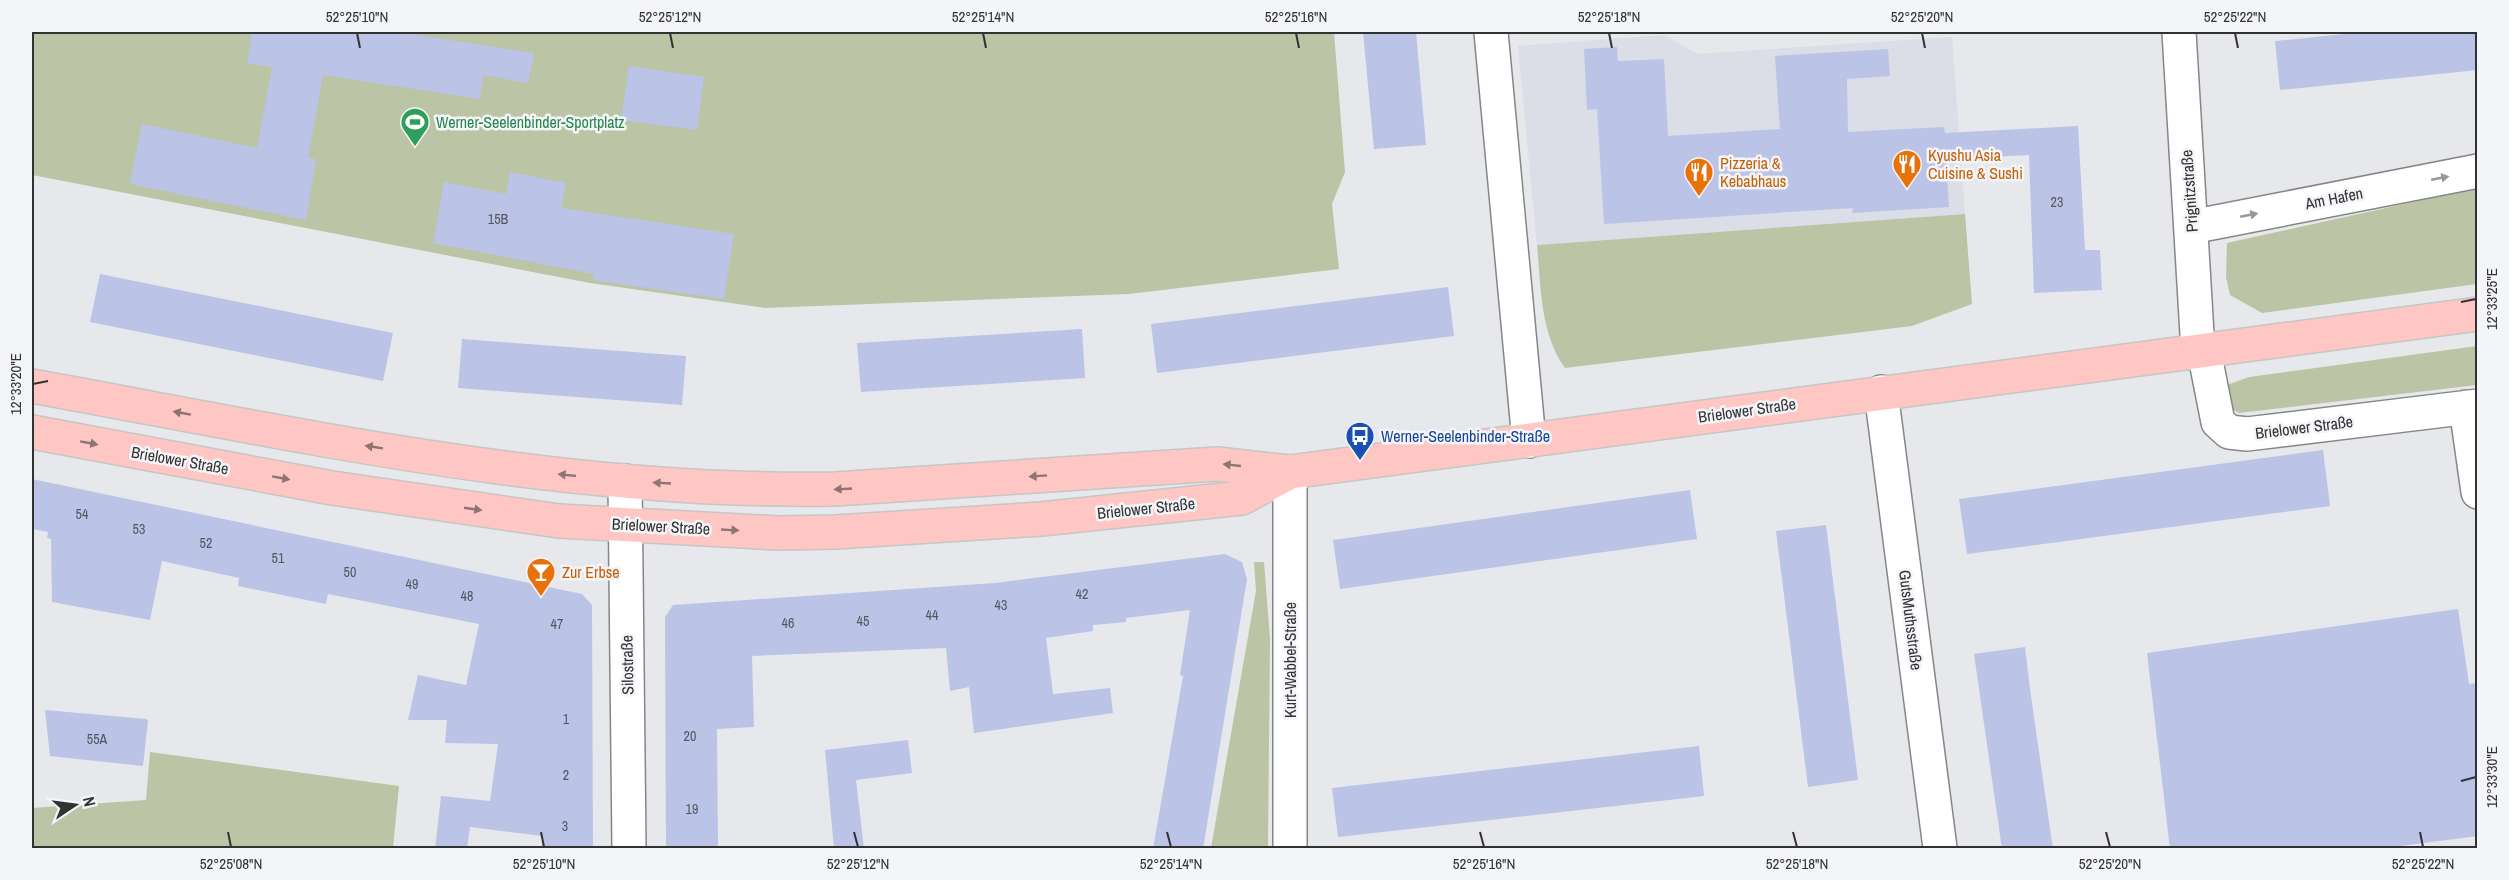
<svg xmlns="http://www.w3.org/2000/svg" width="2509" height="880" viewBox="0 0 2509 880" font-family="'Archivo Narrow',sans-serif">
<style>
.built{fill:#dbdde7}
.green{fill:#bbc5a5}
.building{fill:#bbc3e7}
.lines{fill:none;stroke-linecap:round;stroke-linejoin:round}
.minor-casing{stroke:#868689;stroke-width:36}
.major-casing{stroke:#c6c6c6;stroke-width:36}
.minor{stroke:#fff;stroke-width:33}
.major{stroke:#fec7c4;stroke-width:33}
.oneway{fill:#989899}
.oneway2{fill:#8e7574}
.ticks{fill:none;stroke:#323233;stroke-width:2}
.labels{text-anchor:middle;stroke-width:5;stroke-linejoin:round;paint-order:stroke}
.number-label{font-size:14px;fill:#545660}
.leisure-label{font-size:16px;fill:#27864d;stroke:#f4f5f8;text-anchor:start}
.food-label{font-size:16px;fill:#c56008;stroke:#f4f5f8;text-anchor:start}
.street-label{font-size:16px;fill:#323233;stroke:#f4f5f8}
.transit-label{font-size:16px;fill:#164399;stroke:#f4f5f8;text-anchor:start}
.neatline{fill:none;stroke:#323233;stroke-width:2}
.ticks-label{font-size:15px;text-anchor:middle;fill:#323233}
</style>
<rect width="100%" height="100%" fill="#e7e8eb"/>
<path class="built" d="M1665 35 1697 54 1952 37 1965 214 1537 245 1518 46Z"/>
<path class="green" d="M32 32H1334L1345 172 1332 204 1339 269 1129 294 765 308 590 283 32 175Z
M2477 188V284L2262 313 2230 295 2226 277 2227 243Z
M1965 214 1972 304 1912 326 1565 368C1540 333 1541 287 1537 245Z
M2477 346V385L2239 413 2225 405 2227 385 2249 377Z
M1254 562H1264L1270 639 1268 848H1211L1256 591Z
M150 752 399 786 393 848H32V808L146 800Z"/>
<path class="building" d="M252 32H396L534 53 528 83 483 75 480 99 323 75 308 158 316 159 306 220 130 184 142 124 257 148 272 67 247 63Z
M1363 32H1416L1426 145 1374 149Z
M2364 32H2478V70L2280 90 2275 41Z
M1617 47 1618 61 1664 59 1668 136 1780 129 1775 56 1888 49 1890 76 1847 79 1848 132 1944 127 1945 133 2078 126 2085 250H2100L2102 290 2034 293 2029 155 1946 159 1949 207 1852 213 1853 208 1604 224 1597 109 1587 110 1584 49Z
M629 66 704 77 697 130 621 120Z
M510 172 566 183 561 208 734 234 724 299 593 280 594 274 433 243 444 182 506 194Z
M100 274 393 333 383 381 90 322Z
M1448 287 1454 336 1157 373 1151 324Z
M1082 329 1085 378 861 392 857 343Z
M462 339 686 356 682 405 458 388Z
M2323 450 2330 506 1967 554 1959 499Z
M32 479 582 594 592 605 593 849H542V836L470 827 467 849H435L441 796 490 801 498 744 445 743 447 720H408L418 675 466 685 479 624 328 594 326 604 238 586 239 578 162 561 150 620 52 602 51 539 47 538 48 532 32 529Z
M1690 490 1697 539 1340 589 1333 540Z
M1826 525 1858 780 1808 787 1776 531Z
M1225 554 1242 562 1247 579 1203 849H1153L1183 676 1180 675 1190 610 1126 618V622L1093 625V631L1046 638 1053 694 1110 688 1113 713 974 733 969 687 950 691 946 648 752 656 754 727 717 729 718 849H666L665 617 673 605 995 583Z
M2458 609 2469 684 2478 683V836L2377 849H2170L2147 653Z
M2025 647 2030 689 2053 849H2002L1974 654Z
M45 710 146 719 148 721 143 766 50 756Z
M908 740 912 773 856 780 864 849H834L825 750Z
M1699 746 1704 796 1338 837 1332 788Z"/>
<g class="lines">
<g class="minor-casing">
<path id="minor" d="M1491 32 1529 441
M2179 32 2198 351
M2191 227 2478 171
M2204 351 2218 422 2229 432 2247 434 2478 406
M1881 392 1940 848
M2466 407 2478 492
M625 481 629 848
M1290 848V472"/>
</g>
<g class="major-casing">
<path id="major" d="M32 386C296 434 564 494 835 489L1217 464 1290 472 2478 314
M32 432 332 488 559 521 778 533 836 532 1041 519 1242 498 1290 472"/>
</g>
<use href="#minor" class="minor"/>
<use href="#major" class="major"/>
</g>
<defs><path id="oneway-solid" d="M-6-.8H1V-3.2L6.5 0L1 3.2V.8H-6Z" transform="scale(1.5)"/></defs>
<g class="oneway">
<use href="#oneway-solid" transform="translate(2440 178) rotate(-11)"/>
<use href="#oneway-solid" transform="translate(2249 215) rotate(-11)"/>
</g>
<g class="oneway2">
<use href="#oneway-solid" transform="translate(182 413) rotate(-170)"/>
<use href="#oneway-solid" transform="translate(89 443) rotate(10)"/>
<use href="#oneway-solid" transform="translate(374 447) rotate(-171)"/>
<use href="#oneway-solid" transform="translate(1232 465) rotate(-174)"/>
<use href="#oneway-solid" transform="translate(567 475) rotate(-174)"/>
<use href="#oneway-solid" transform="translate(1038 476) rotate(176)"/>
<use href="#oneway-solid" transform="translate(281 478) rotate(10)"/>
<use href="#oneway-solid" transform="translate(662 483) rotate(-177)"/>
<use href="#oneway-solid" transform="translate(843 489) rotate(177)"/>
<use href="#oneway-solid" transform="translate(473 509) rotate(8)"/>
<use href="#oneway-solid" transform="translate(730 530) rotate(3)"/>
</g>
<path class="ticks" d="M357 33 360 48M670 33 673 48M983 33 986 48M1296 33 1299 48M1609 33 1612 48M1922 33 1925 48M2235 33 2238 48M2461 302 2476 299M33 384 48 381M2461 781 2476 777M228 832 231 847M541 832 544 847M854 832 858 847M1167 832 1171 847M1480 832 1484 847M1793 832 1797 847M2106 832 2110 847M2420 832 2423 847"/>
<defs>
<g id="stadium-pin" transform="scale(1.5)"><path d="M0 17L-7.5 6A9.5 9.5 0 1 1 7.5 6Z" fill="#2e9e5b" stroke="#f4f5f8"/><path d="M0-5a6.5 5 0 1 0 0 10a6.5 5 0 1 0 0-10ZM-3.5-1.8h7v3.6h-7Z" fill="#fff"/></g>
<g id="restaurant-pin" transform="scale(1.5)"><path d="M0 17L-7.5 6A9.5 9.5 0 1 1 7.5 6Z" fill="#e8710a" stroke="#f4f5f8"/><path d="M-5-6h1v4h1v-4h1v4h1v-4h1v5L-1.5 .5V6h-2V.5L-5-1ZM5-6V6H3V1.5H1.5Q1.5-4 5-6Z" fill="#fff"/></g>
<g id="bus-pin" transform="scale(1.5)"><path d="M0 17L-7.5 6A9.5 9.5 0 1 1 7.5 6Z" fill="#1a4fb4" stroke="#f4f5f8"/><path d="M-5-6H5V4H4V6H2V4H-2V6H-4V4H-5ZM-3.5-4V0h7V-4ZM-3.5 1.2v1.5H-2V1.2ZM2 1.2v1.5H3.5V1.2Z" fill="#fff"/></g>
<g id="bar-pin" transform="scale(1.5)"><path d="M0 17L-7.5 6A9.5 9.5 0 1 1 7.5 6Z" fill="#e8710a" stroke="#f4f5f8"/><path d="M-6-5H6L.8 .8V4.5H3.5V6h-7V4.5H-.8V.8Z" fill="#fff"/></g>
</defs>
<g fill-rule="evenodd">
<use href="#stadium-pin" x="415" y="122"/>
<use href="#restaurant-pin" x="1907" y="164"/>
<use href="#restaurant-pin" x="1699" y="172"/>
<use href="#bus-pin" x="1360" y="436"/>
<use href="#bar-pin" x="541" y="572"/>
</g>
<g class="labels">
<g class="number-label">
<text x="2057" y="207">23</text>
<text x="498" y="224">15B</text>
<text x="82" y="519">54</text>
<text x="139" y="534">53</text>
<text x="206" y="548">52</text>
<text x="278" y="563">51</text>
<text x="350" y="577">50</text>
<text x="412" y="589">49</text>
<text x="1082" y="599">42</text>
<text x="467" y="601">48</text>
<text x="1001" y="610">43</text>
<text x="932" y="620">44</text>
<text x="863" y="626">45</text>
<text x="788" y="628">46</text>
<text x="557" y="629">47</text>
<text x="566" y="724">1</text>
<text x="690" y="741">20</text>
<text x="97" y="744">55A</text>
<text x="566" y="780">2</text>
<text x="692" y="814">19</text>
<text x="565" y="831">3</text>
</g>
<g class="leisure-label">
<text x="436" y="128">Werner-Seelenbinder-Sportplatz</text>
</g>
<g class="food-label">
<text x="1928" y="161">Kyushu Asia<tspan x="1928" dy="18">Cuisine &amp; Sushi</tspan></text>
<text x="1720" y="169">Pizzeria &amp;<tspan x="1720" dy="18">Kebabhaus</tspan></text>
<text x="562" y="578">Zur Erbse</text>
</g>
<g class="street-label">
<text transform="translate(2189 191) rotate(-94)" y="6">Prignitzstraße</text>
<text transform="translate(2334 198) rotate(-11)" y="6">Am Hafen</text>
<text transform="translate(1747 410) rotate(-8)" y="6">Brielower Straße</text>
<text transform="translate(2304 427) rotate(-7)" y="6">Brielower Straße</text>
<text transform="translate(180 460) rotate(10)" y="6">Brielower Straße</text>
<text transform="translate(1146 508) rotate(-6)" y="6">Brielower Straße</text>
<text transform="translate(661 526) rotate(3)" y="6">Brielower Straße</text>
<text transform="translate(1911 620) rotate(83)" y="6">GutsMuthsstraße</text>
<text transform="translate(1290 660) rotate(-90)" y="6">Kurt-Wabbel-Straße</text>
<text transform="translate(627 665) rotate(-91)" y="6">Silostraße</text>
</g>
<g class="transit-label">
<text x="1381" y="442">Werner-Seelenbinder-Straße</text>
</g>
</g>
<rect width="2509" height="880" fill="none" stroke="#f4f5f8" stroke-width="66"/>
<g transform="translate(75 805) rotate(77)" stroke="#f4f5f8" stroke-width="4.5" paint-order="stroke">
<path d="M0-4.5L10 22L0 15L-10 22Z" fill="#323233"/>
<text y="-9" font-size="16" font-weight="bold" text-anchor="middle" fill="#323233">N</text>
</g>
<rect x="33" y="33" width="2443" height="814" class="neatline"/>
<g class="ticks-label">
<text x="357" y="22">52°25'10"N</text>
<text x="670" y="22">52°25'12"N</text>
<text x="983" y="22">52°25'14"N</text>
<text x="1296" y="22">52°25'16"N</text>
<text x="1609" y="22">52°25'18"N</text>
<text x="1922" y="22">52°25'20"N</text>
<text x="2235" y="22">52°25'22"N</text>
<text transform="translate(2492 299) rotate(-90)" y="5">12°33'25"E</text>
<text transform="translate(16 384) rotate(-90)" y="5">12°33'20"E</text>
<text transform="translate(2492 777) rotate(-90)" y="5">12°33'30"E</text>
<text x="231" y="869">52°25'08"N</text>
<text x="544" y="869">52°25'10"N</text>
<text x="858" y="869">52°25'12"N</text>
<text x="1171" y="869">52°25'14"N</text>
<text x="1484" y="869">52°25'16"N</text>
<text x="1797" y="869">52°25'18"N</text>
<text x="2110" y="869">52°25'20"N</text>
<text x="2423" y="869">52°25'22"N</text>
</g>
</svg>
